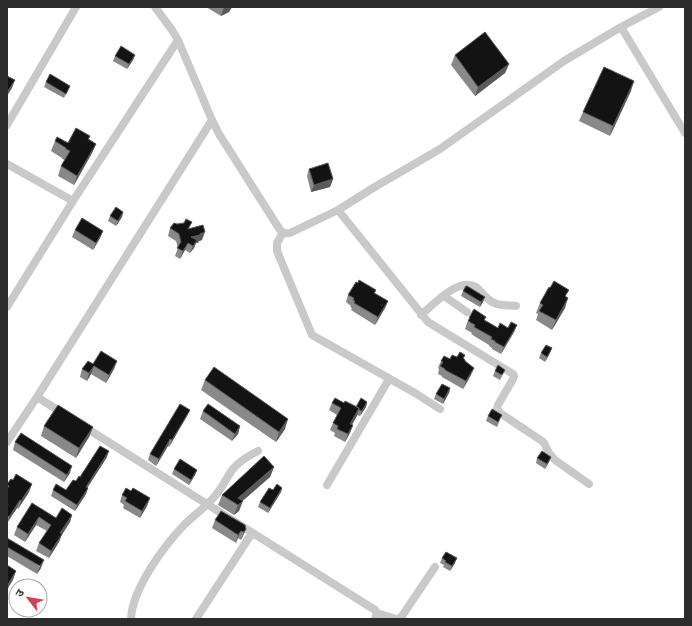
<svg xmlns="http://www.w3.org/2000/svg" width="692" height="626" viewBox="0 0 692 626" font-family="'Public Sans','Noto Sans Devanagari',sans-serif">
<style>
.lines{fill:none;stroke-linecap:round;stroke-linejoin:round}
.street{stroke:#c9c9c9;stroke-width:8}
.wall{fill:#898989}
.shaded-wall{fill:#5a5a5a}
.building{fill:#131313;stroke:#5a5a5a}
</style>
<rect width="100%" height="100%" fill="#fff"/>
<g class="lines">
<path class="street" d="M155 7 172 30 178 40 212 120 219 134 280 230C283 233 285 234 290 233L338 210 373 188 440 149 564 61 621 27 659 7
M621 27 685 133
M7 125 76 7
M7 164 73 201
M338 210 428 322 513 374 514 376 513 379 498 405 497 409 500 413 542 441 544 443 549 453 555 460 589 484
M283 232 277 243V251L312 335 415 393 440 409
M444 296 467 312
M7 307 73 201 178 40
M421 315C434 304 458 277 476 287 480 290 483 295 487 298 494 306 505 305 516 306
M37 397 64 414
M83 426 375 610 377 613 375 619
M7 442 37 397 212 120
M327 485 389 379
M377 613 396 619
M131 619C132 589 164 546 184 525 194 515 206 507 215 496 222 488 226 479 232 470 239 461 248 456 258 451
M196 619 252 533
M397 619H399L402 616 435 567"/>
</g>
<path class="wall" d="M206 7H232L229 12 221 16Z
M135 55 133 60 127 69 113 61 115 56Z
M455 55 509 64 505 73 475 96 451 65Z
M46 82 70 86 64 98 44 87Z
M631 91 610 136 579 121 583 112Z
M90 136 89 139 96 144 92 153 74 185 58 176 61 166 65 160 62 159V158L51 151 55 141 68 143Z
M309 169 333 179 330 187 311 192 307 176Z
M123 212 122 217 116 226 108 221 110 216Z
M177 224 190 228 202 240 199 241 198 243H196L194 248 190 253 185 250 180 259 175 256 178 248 176 241 168 236 170 228Z
M75 230 103 231 100 238 93 250 72 237Z
M376 290 375 293 388 301 385 308 375 325 351 310 352 308 350 307 351 306 346 302 348 295Z
M463 291 485 297 483 302 480 307 461 296Z
M566 297 565 308 552 330 536 320 538 314 536 313 540 303Z
M469 318 485 320 498 328H508L517 325 514 332 501 354 492 349V348L489 346V345L471 334 472 333 465 329Z
M552 348 550 353 545 362 539 358 541 353Z
M465 355 464 359 471 375 463 389 442 377V376L438 374 439 369 438 368 441 361Z
M117 361 114 369 106 383 91 374 87 381 80 377 82 369 93 364Z
M495 371 503 374 500 380 493 376Z
M205 380 285 429 276 442 201 390Z
M450 388 449 393 443 404 434 399 436 394Z
M367 402 366 407 360 416 357 415 352 425H353L350 433 345 442 334 436 335 433 330 430 333 423 337 415 329 410 332 403H344L356 407Z
M203 411 240 426 238 434 232 441 200 419Z
M187 416 169 447 168 446 156 466 148 460 150 454Z
M488 416 500 420 497 427 486 421Z
M44 426 93 427 89 437 76 458 41 436Z
M15 442 70 473 64 482 13 450Z
M107 457 87 488H88L86 494 75 511 51 496 53 490H66L80 477Z
M551 457 549 462 545 469 536 463 537 458Z
M274 467 270 477 242 501 239 511 234 515 218 505 222 495Z
M174 469 197 470 195 475 189 485 172 474Z
M13 480 32 484 29 492 18 509 17 508 7 523V484Z
M282 488 281 492 268 513 258 507 260 502 273 490Z
M131 491 150 498 147 506 140 518 123 508 124 505 120 502 122 495Z
M32 503 56 518 72 515 70 522 62 534 59 542 49 558 36 551 39 543 47 531 36 525 25 542 14 535 17 527Z
M215 520 246 529 243 536 241 540 238 538 236 543 212 528Z
M7 538 41 568 37 574 7 556Z
M442 558 455 563 450 571 443 567 444 565 440 563Z"/>
<path class="shaded-wall" d="M224 7H232L229 12 221 16Z
M135 55 133 60 127 69 129 64Z
M509 64 505 73 475 96 478 87Z
M15 80 12 88 7 96 8 91Z
M634 81 631 91 610 136 613 126Z
M96 144 92 153 74 185 77 176Z
M333 179 330 187 311 192 314 185Z
M123 212 122 217 116 226 118 221Z
M103 231 100 238 93 250 96 243Z
M205 232 202 240 199 241 198 243H196L194 248 190 253 193 246 191 237 200 234Z
M188 243 185 250 180 259 183 251Z
M485 297 483 302 480 307 481 302Z
M568 298 565 308 552 330 556 320Z
M388 301 385 308 375 325 378 317Z
M517 325 514 332 501 354 504 347Z
M552 348 550 353 545 362 547 357Z
M117 361 114 369 106 383 109 375Z
M94 366 91 374 87 381 89 373Z
M474 368 471 375 463 389 466 381Z
M450 388 449 393 443 404 444 399Z
M367 402 366 407 360 416 362 411Z
M359 408 357 416 348 431 350 424Z
M190 410 187 416 169 447 172 440Z
M288 419 285 429 276 442 279 432Z
M353 425 350 433 345 442 348 434Z
M240 426 238 434 232 441 235 434Z
M93 427 89 437 76 458 79 448Z
M170 439 168 446 156 466 159 459Z
M109 451 107 457 84 493 86 487Z
M551 457 549 462 545 469 547 464Z
M72 466 70 473 64 482 67 475Z
M274 467 270 477 238 505V498Z
M197 470 195 475 189 485 191 480Z
M32 484 29 492 18 509 21 501Z
M88 488 86 494 75 511 77 505Z
M282 488 281 492 268 513 270 508Z
M150 498 147 506 140 518 142 511Z
M20 500 17 508 7 523 9 517Z
M243 501 239 511 234 515 238 505Z
M72 515 70 522 58 541 60 533Z
M39 517 36 525 25 542 28 534Z
M246 529 243 536 241 540 244 532Z
M241 531 238 538 236 543 238 535Z
M62 534 59 542 49 558 51 551Z
M457 558 455 563 450 571 452 566Z
M44 560 41 568 37 574 40 566Z
M16 571 13 580 7 590V586Z"/>
<path class="building" d="M485 32 509 64 478 87 455 55Z
M121 46 135 55 129 64 115 56Z
M604 67 634 81 613 126 583 112Z
M50 74 70 86 66 94 46 82Z
M7 76 15 80 8 91H7Z
M76 128 90 136 88 139 96 144 77 176 61 166 70 151 66 149V148L55 141 57 137 68 143Z
M328 163 333 179 314 185 309 169Z
M116 207 123 212 118 221 110 216Z
M82 218 103 231 96 243 75 230Z
M186 219 192 222 188 229 203 225 205 232 200 234V235L191 237 197 240 193 246 188 243 183 251 177 248 181 242 179 234 170 228 174 223 177 224 184 223Z
M359 280 376 290 374 293 388 301 378 317 354 303 355 301 353 300 354 298 348 295 356 282 358 283Z
M554 281 569 290 565 296 568 298 556 320 539 311 543 305 540 303 549 287 550 288Z
M466 286H467L485 297 481 302 463 291Z
M474 309 486 317 484 320 498 328 500 323 508 328 511 322 517 325 504 347 495 342V341L491 339 492 337 474 327 475 325 468 321 470 318H469Z
M546 345 552 348 547 357 541 353Z
M101 351 117 361 109 375 94 366 89 373 82 369 88 361 93 364Z
M460 352 465 355 463 358 465 360V361L474 368 466 381 445 370V369L440 366 443 362 441 361 444 356 450 359 452 355 457 357Z
M498 365 505 370 502 375 495 371Z
M214 367 288 419 279 432 205 380Z
M442 384 450 388 444 399 436 394Z
M335 398 344 403 345 401 359 408 350 424 353 425 348 434 337 429 338 426 333 423 341 408 332 403Z
M361 398 367 402 362 411 359 410V408L356 407Z
M180 404 190 410 172 440 170 439 159 459 150 454Z
M208 404 240 426 235 434 203 411Z
M58 405 93 427 79 448 44 426Z
M492 409 502 415 498 422 488 416Z
M21 433 72 466 67 475 15 442Z
M100 446 109 451 86 487 88 488 77 505 53 490 56 484 66 490 73 480 76 481 79 476 80 477Z
M542 451 551 457 547 464 537 458Z
M264 456 274 467 238 498 243 501 238 505 222 495Z
M180 459 197 470 191 480 174 469Z
M16 474 32 484 21 501 20 500 9 517 7 515V489L9 486 7 484 11 479 13 480Z
M277 484 282 488 270 508 260 502 269 488 273 490Z
M126 488 131 491 133 488 150 498 142 511 125 501 127 498 122 495Z
M32 503 56 518 62 508 72 515 60 533 62 534 51 551 39 543 51 525 39 517 28 534 17 527Z
M221 511 245 525 246 529 244 532 241 531 238 535 215 520Z
M7 538 44 560 40 566 7 547Z
M446 552 457 558 452 566 445 562 446 561 442 558Z
M7 565 16 571 7 586Z"/>
<rect width="692" height="626" fill="none" stroke="#2c2c2c" stroke-width="16"/>
<g transform="translate(28 598) rotate(301)"><circle r="19" fill="#ffffff" stroke="#ababab"/>
<path d="M0-3L7 15L0 10L-7 15Z" fill="#cf4255"/>
<text y="-6" font-size="11" font-weight="bold" text-anchor="middle" fill="#2c2c2c">उ</text>
</g>
</svg>
